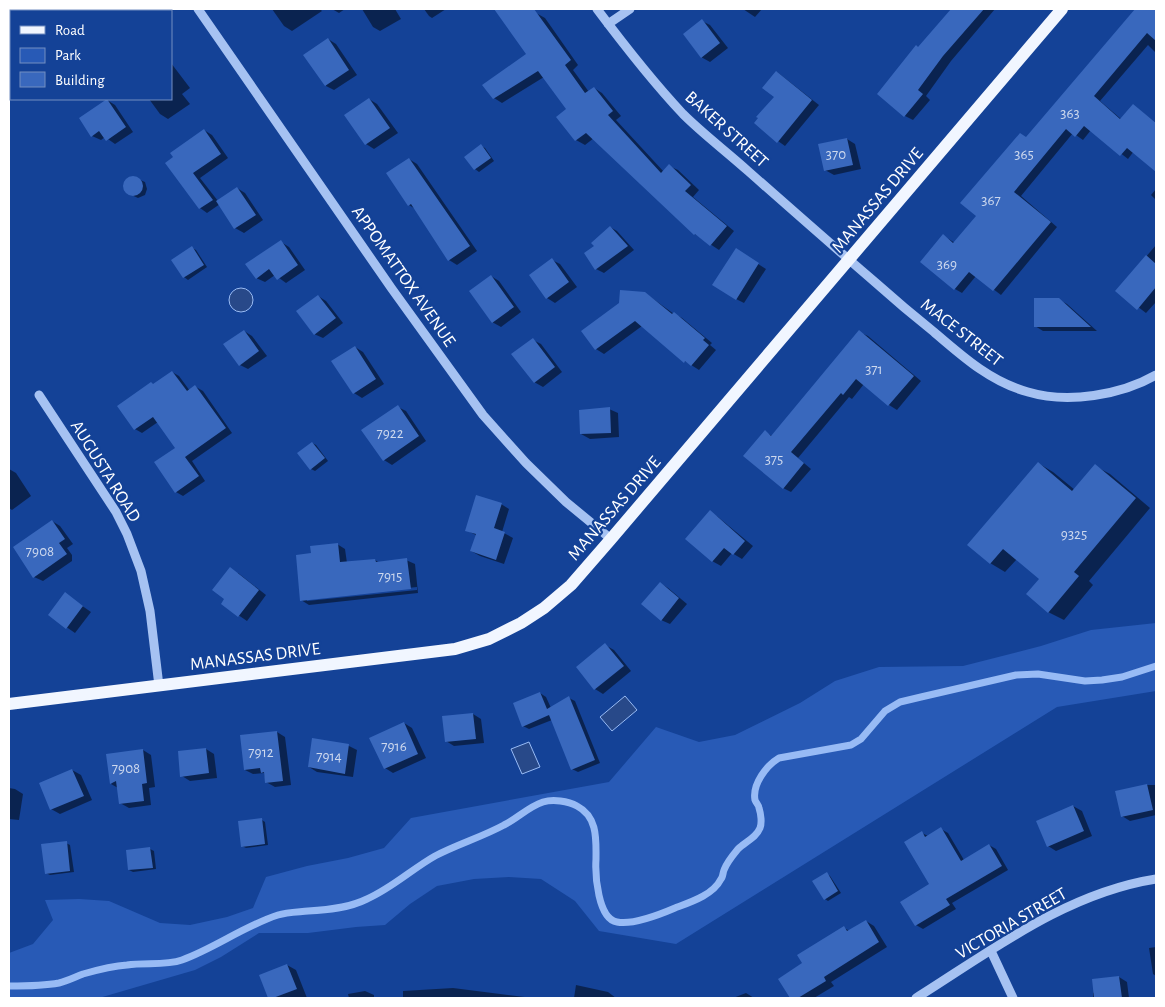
<svg xmlns="http://www.w3.org/2000/svg" width="1165" height="1007" viewBox="0 0 1165 1007" font-family="'Alegreya Sans',sans-serif">
<style>
.green{fill:#285ab6}
.water{fill:#284989;stroke:#98bbf5}
.shadow{fill:#0007;fill-rule:evenodd}
.lines{fill:none;stroke-linecap:round;stroke-linejoin:round}
.stream{stroke:#98bbf5;stroke-width:7}
.building{fill:#3968bd}
.minor{stroke:#a6c2f2;stroke-width:9}
.major{stroke:#f1f6ff;stroke-width:12}
.labels{text-anchor:middle;stroke-width:4.5;stroke-linejoin:round;paint-order:stroke}
.number-label{font-size:15px;fill:#ced9ee}
.street-label{font-size:18px;fill:#fff;stroke:#144297}
</style>
<rect width="100%" height="100%" fill="#144297"/>
<path class="green" d="M1156 623V691L1057 707 676 944 599 931 575 901 541 879 509 877 474 879 437 886 410 904 385 925 356 927 308 933H259L221 957 195 970 99 998H9V953L33 944 53 920 45 900 79 899 109 901 160 923 190 925 227 917 253 908 266 877 307 866 348 858 384 848 411 818 609 782 656 727 699 742 735 735 800 703 835 681 879 667 963 666 1041 646 1091 630Z"/>
<path class="water" d="M229 300a12 12 0 1 1 24 0a12 12 0 1 1-24 0Z
M625 696 637 710 612 731 600 717Z
M529 742 540 767 522 774 511 749Z"/>
<path class="shadow" d="M10 9H41L42 11H11Z
M86 9H103L100 11H89Z
M272 9H320L322 11 292 31 284 26Z
M332 9H345L339 13Z
M362 9H395L401 19 380 31 373 27Z
M424 9H446L432 18 429 16Z
M497 9H531L535 14 536 13 545 18 578 65 573 70 589 92 594 88 602 93 621 116 616 120 664 172 669 166 678 170 699 190 693 197 734 231 719 250 695 234 594 138 585 145 576 140 558 117 568 109 544 77 502 103 494 98 528 54Z
M743 9H762L755 17Z
M952 9H995L951 61 926 96 930 100 913 120 905 116 919 49Z
M1136 9H1156V53L1148 45 1100 101 1121 119 1133 105 1156 123V134L1139 154 1134 151 1128 159 1091 130 1083 140 1073 133 1021 196 1057 227 1001 295 976 276 962 293 955 289 944 236 955 243 977 216 1027 138Z
M702 21 710 25 728 48 710 62 701 57Z
M328 39 336 44 357 75 334 90 326 86Z
M171 63 190 88 182 94 190 104 168 119 160 114 149 99H171Z
M777 72 819 105 785 146 778 141 775 97Z
M369 99 377 104 398 133 374 149 366 144Z
M107 100 115 105 133 132 115 144 105 137 101 140 92 136Z
M204 130 212 135 228 158 200 178 218 201 237 188 245 193 263 220 244 233 235 228 220 204 207 213 200 208 174 158Z
M847 139 855 144 861 169 834 175 825 170Z
M481 146 485 148 494 161 479 172 475 169 466 157Z
M409 159 417 164 477 251 457 265 449 260 417 210 409 205Z
M133 177 145 182 147 189 145 195 138 198 127 193 124 186 127 180Z
M1156 189V200L1151 195Z
M610 227 617 231 634 250 604 273 596 269V246Z
M281 242 289 247 305 270 286 283 275 275 265 282 256 278Z
M1156 245V302L1146 313 1117 291Z
M192 248 196 250 207 267 188 280 184 277 173 260Z
M744 255 766 269 744 303 736 299Z
M552 260 560 264 577 287 555 303 547 298Z
M491 276 499 281 521 312 501 327 492 322Z
M645 293 674 314 682 318 712 343 710 345 716 350 699 370 685 361 642 326 604 354 596 349 583 331Z
M318 296 326 301 343 323 323 338 314 334Z
M1058 299 1067 304 1097 331H1043L1035 326Z
M244 331 252 336 267 356 248 369 240 365Z
M859 332 868 336 921 381 897 410 889 405 864 384 852 399 849 397 798 458 811 469 791 492 783 488 765 432 772 436Z
M533 340 541 344 562 372 543 387 534 382Z
M355 347 363 352 384 384 362 398 354 393Z
M172 372 179 376 190 391 196 387 203 391 232 433 192 461 205 481 183 496 176 492V448L158 422 142 433 135 429 154 385Z
M398 407 406 411 426 441 392 465 384 460Z
M609 409 618 413 619 437 590 439 581 434Z
M312 443 316 445 328 461 315 471 311 469Z
M1038 463 1053 472 1075 490 1095 466 1110 474 1150 508 1089 581 1093 585 1064 620 1048 612 1040 578 1017 559 1005 572 990 563Z
M9 469 16 473 31 496 12 510 9 508Z
M501 504 509 509 502 532 513 538 504 564 480 556 471 551 476 535 466 530Z
M710 512 718 517 753 546 742 559 732 553 721 566 712 561Z
M52 521 60 526 73 544 67 548 72 555V561L43 581 34 577Z
M337 544 345 549 347 563 375 560 380 563 406 560 415 564 418 593 309 605 301 600 312 554ZM417 587V590L307 601V599Z
M238 573 266 595 247 621 222 604Z
M660 583 668 588 687 604 670 624 661 620Z
M65 594 91 612 75 633 49 615Z
M605 645 614 650 631 671 603 694 595 689Z
M540 693 546 697 551 708 569 698 575 701 600 763 578 772 572 769 552 720 529 729 523 726Z
M473 714 481 719 484 743 454 746 446 741Z
M404 723 412 728 426 758 393 773 385 768Z
M277 732 285 737 291 785 275 787 266 782 264 773 253 774 245 770Z
M313 740 349 746 357 750 353 777 317 772 309 767Z
M206 749 214 754 217 778 190 781 182 776Z
M143 750 151 755 155 787 149 788 151 805 129 808 120 803 118 788 111 784Z
M72 770 81 775 92 800 60 814 51 809Z
M1147 785H1156V815L1130 821 1122 816Z
M9 788 15 789 23 794 19 820 9 819Z
M1073 806 1082 811 1092 836 1056 851 1048 846Z
M262 820 265 822 268 845 246 848 242 846Z
M941 829 948 833 964 860 989 845 996 849 1008 870 952 903 956 909 923 929 916 925 931 884 922 833 928 836Z
M66 843 70 845 74 872 50 875 46 873Z
M150 849 154 851 156 869 133 872 129 870Z
M827 874 830 876 841 893 828 901 825 899Z
M866 921 874 926 887 947 831 982 834 986 814 998H791L779 979 804 964 844 928 850 931Z
M1156 947V976L1153 974 1149 948Z
M287 965 296 970 307 998H269L260 976Z
M1119 977 1127 982 1129 998H1093V993Z
M576 985 608 992 616 998H574Z
M453 988 533 998H403V991Z
M365 991 374 995V998H349L348 994Z
M746 993 754 998H733Z"/>
<g class="lines">
<path class="stream" d="M9 986C25 986 43 986 59 983 67 981 75 977 83 974 97 970 112 966 127 965 145 962 165 966 182 960 215 948 244 926 278 915 287 912 299 912 308 911 328 910 349 908 367 899 392 888 412 869 435 856 458 844 482 837 504 825 518 818 528 807 543 802 553 799 568 801 577 806 598 817 596 840 596 859 595 875 598 919 617 922 632 925 661 914 675 908 691 902 713 895 721 879 723 877 723 872 724 870 727 862 733 855 738 849 745 842 756 838 760 828 762 823 761 814 759 808 759 805 756 803 755 800 752 784 767 765 779 758L851 745 861 739 885 711 900 702 921 697 1016 675 1038 674 1085 681 1102 680 1122 677 1156 666"/>
</g>
<path class="building" d="M494 9H534L571 60 565 65 585 93 594 87 613 111 608 115 661 173 669 164 691 185 685 191 727 226 710 246 695 234 694 235 586 133 575 141 556 117 566 109 538 71 493 99 482 85 526 54Z
M951 9H984L943 56 918 90 923 94 904 117 877 94 916 45 918 47Z
M1135 9H1156V41L1147 33 1094 96 1120 119 1133 104 1156 123V172L1127 148 1120 156 1084 126 1075 137 1066 129 1014 192 1051 222 993 291 969 272 954 290 920 262 943 234 953 243 976 216 960 203 1020 133 1026 137Z
M702 19 720 43 701 58 683 34Z
M328 38 349 70 325 86 303 55Z
M776 71 812 100 777 143 754 123 758 118 756 117 774 97 762 88Z
M369 98 390 128 365 145 344 115Z
M107 99 126 127 106 141 99 131 91 137 79 118Z
M204 129 221 154 193 173 213 200 199 209 165 163 173 157 170 153Z
M847 138 853 165 824 171 818 144Z
M481 144 491 158 474 170 464 157Z
M409 158 470 246 448 261 411 204 408 206 386 173Z
M123 186a10 10 0 1 1 20 0a10 10 0 1 1-20 0Z
M237 187 256 215 234 229 216 201Z
M610 226 628 246 595 270 584 253 594 246 591 243Z
M281 240 298 265 277 280 269 269 256 279 245 264Z
M192 246 204 265 183 278 171 260Z
M736 248 759 263 736 300 712 285Z
M1146 255 1156 264V287L1137 310 1115 291Z
M552 258 569 282 546 299 529 275Z
M491 275 514 307 492 323 469 291Z
M620 290 645 292 672 314 674 312 705 338 703 340 709 345 691 366 685 361 684 363 635 321 595 350 581 331 619 303Z
M318 295 336 318 314 335 296 311Z
M1034 298H1059L1091 327H1034Z
M244 330 259 351 239 366 223 344Z
M859 330 914 376 888 406 856 379 843 395 841 393 791 452 804 463 783 489 743 456 765 430 771 436Z
M533 338 555 367 534 383 511 354Z
M355 346 376 379 353 394 331 361Z
M172 371 187 391 195 385 226 428 185 457 199 476 175 493 154 462 175 448 153 417 134 430 117 406 151 382 153 384Z
M398 405 419 436 383 461 361 430Z
M610 407 611 433 580 434 579 410Z
M312 442 325 458 310 470 297 453Z
M1038 462 1072 491 1095 464 1136 498 1074 572 1079 576 1048 613 1026 594 1039 579 1003 549 990 564 967 545Z
M476 495 502 503 494 528 505 532 496 560 470 551 476 534 465 531Z
M710 510 745 541 733 555 724 548 712 562 685 539Z
M52 520 65 539 59 543 67 554 33 578 13 547Z
M338 543 340 562 375 559 376 562 407 558 411 589 300 601 296 555 311 553 310 546Z
M230 567 259 590 238 617 221 604 224 599 212 590Z
M660 582 679 598 661 621 641 604Z
M65 592 83 606 66 629 48 615Z
M605 643 624 666 594 690 576 667Z
M540 692 547 709 569 696 595 760 571 770 549 715 522 727 513 703Z
M473 713 476 739 445 742 442 716Z
M404 722 418 754 384 769 369 738Z
M277 731 283 781 265 783 264 772 261 773 260 768 244 770 240 735Z
M312 738 349 744 345 774 308 767Z
M206 748 209 773 180 777 178 751Z
M143 749 147 783 142 784 144 801 119 804 116 781 110 784 106 754Z
M72 769 84 796 50 810 39 783Z
M1147 784 1153 810 1121 817 1115 791Z
M1073 805 1084 831 1047 847 1036 821Z
M262 818 265 844 241 847 238 821Z
M941 827 961 861 989 844 1002 866 946 899 950 905 915 926 900 902 929 884 904 842 922 831 925 837Z
M67 841 70 871 45 874 41 844Z
M150 847 153 868 128 870 126 850Z
M827 872 838 891 824 900 812 881Z
M866 920 879 942 824 977 826 981 798 998H790L778 979 802 963 797 955 844 926 847 931Z
M287 964 297 989 273 998H268L259 975Z
M1119 976 1122 998H1094L1092 979Z"/>
<g class="lines">
<path class="minor" d="M198 9 392 289 483 415 526 463 566 502 611 539
M597 9C624 45 652 81 683 114 703 134 727 152 748 171 791 209 833 246 876 283 895 300 914 316 934 332 963 357 991 382 1028 392 1068 404 1121 395 1156 375
M608 24 630 9
M39 395 116 512 127 534 141 571 150 611 159 686
M991 951 1013 998
M916 998C991 951 1066 893 1156 879"/>
<path class="major" d="M9 704 455 649 489 639 521 623 544 608 571 585 611 539 1062 9"/>
</g>
<g class="labels">
<g class="number-label">
<text x="1070" y="118">363</text>
<text x="836" y="159">370</text>
<text x="1024" y="159">365</text>
<text x="991" y="205">367</text>
<text x="947" y="269">369</text>
<text x="874" y="374">371</text>
<text x="390" y="438">7922</text>
<text x="774" y="464">375</text>
<text x="1074" y="539">9325</text>
<text x="40" y="556">7908</text>
<text x="390" y="581">7915</text>
<text x="394" y="751">7916</text>
<text x="261" y="757">7912</text>
<text x="329" y="761">7914</text>
<text x="126" y="773">7908</text>
</g>
<g class="street-label">
<text transform="translate(727 129) rotate(42)" y="6">BAKER STREET</text>
<text transform="translate(877 200) rotate(-50)" y="6">MANASSAS DRIVE</text>
<text transform="translate(404 276) rotate(55)" y="6">APPOMATTOX AVENUE</text>
<text transform="translate(962 332) rotate(38)" y="6">MACE STREET</text>
<text transform="translate(106 471) rotate(58)" y="6">AUGUSTA ROAD</text>
<text transform="translate(614 508) rotate(-49)" y="6">MANASSAS DRIVE</text>
<text transform="translate(255 656) rotate(-7)" y="6">MANASSAS DRIVE</text>
<text transform="translate(1011 923) rotate(-30)" y="6">VICTORIA STREET</text>
</g>
</g>
<rect width="1165" height="1007" fill="none" stroke="#ffffff" stroke-width="20"/>
<rect x="10" y="10" width="162" height="90" fill="#144297" stroke="#728ec1"/>
<rect x="20" y="26" width="25" height="8" fill="#f1f6ff" stroke="#728ec1"/>
<text x="55" y="35" font-size="15" fill="#ffffff">Road</text>
<rect x="20" y="48" width="25" height="15" fill="#285ab6" stroke="#728ec1"/>
<text x="55" y="60" font-size="15" fill="#ffffff">Park</text>
<rect x="20" y="72" width="25" height="15" fill="#3968bd" stroke="#728ec1"/>
<text x="55" y="85" font-size="15" fill="#ffffff">Building</text>
</svg>
